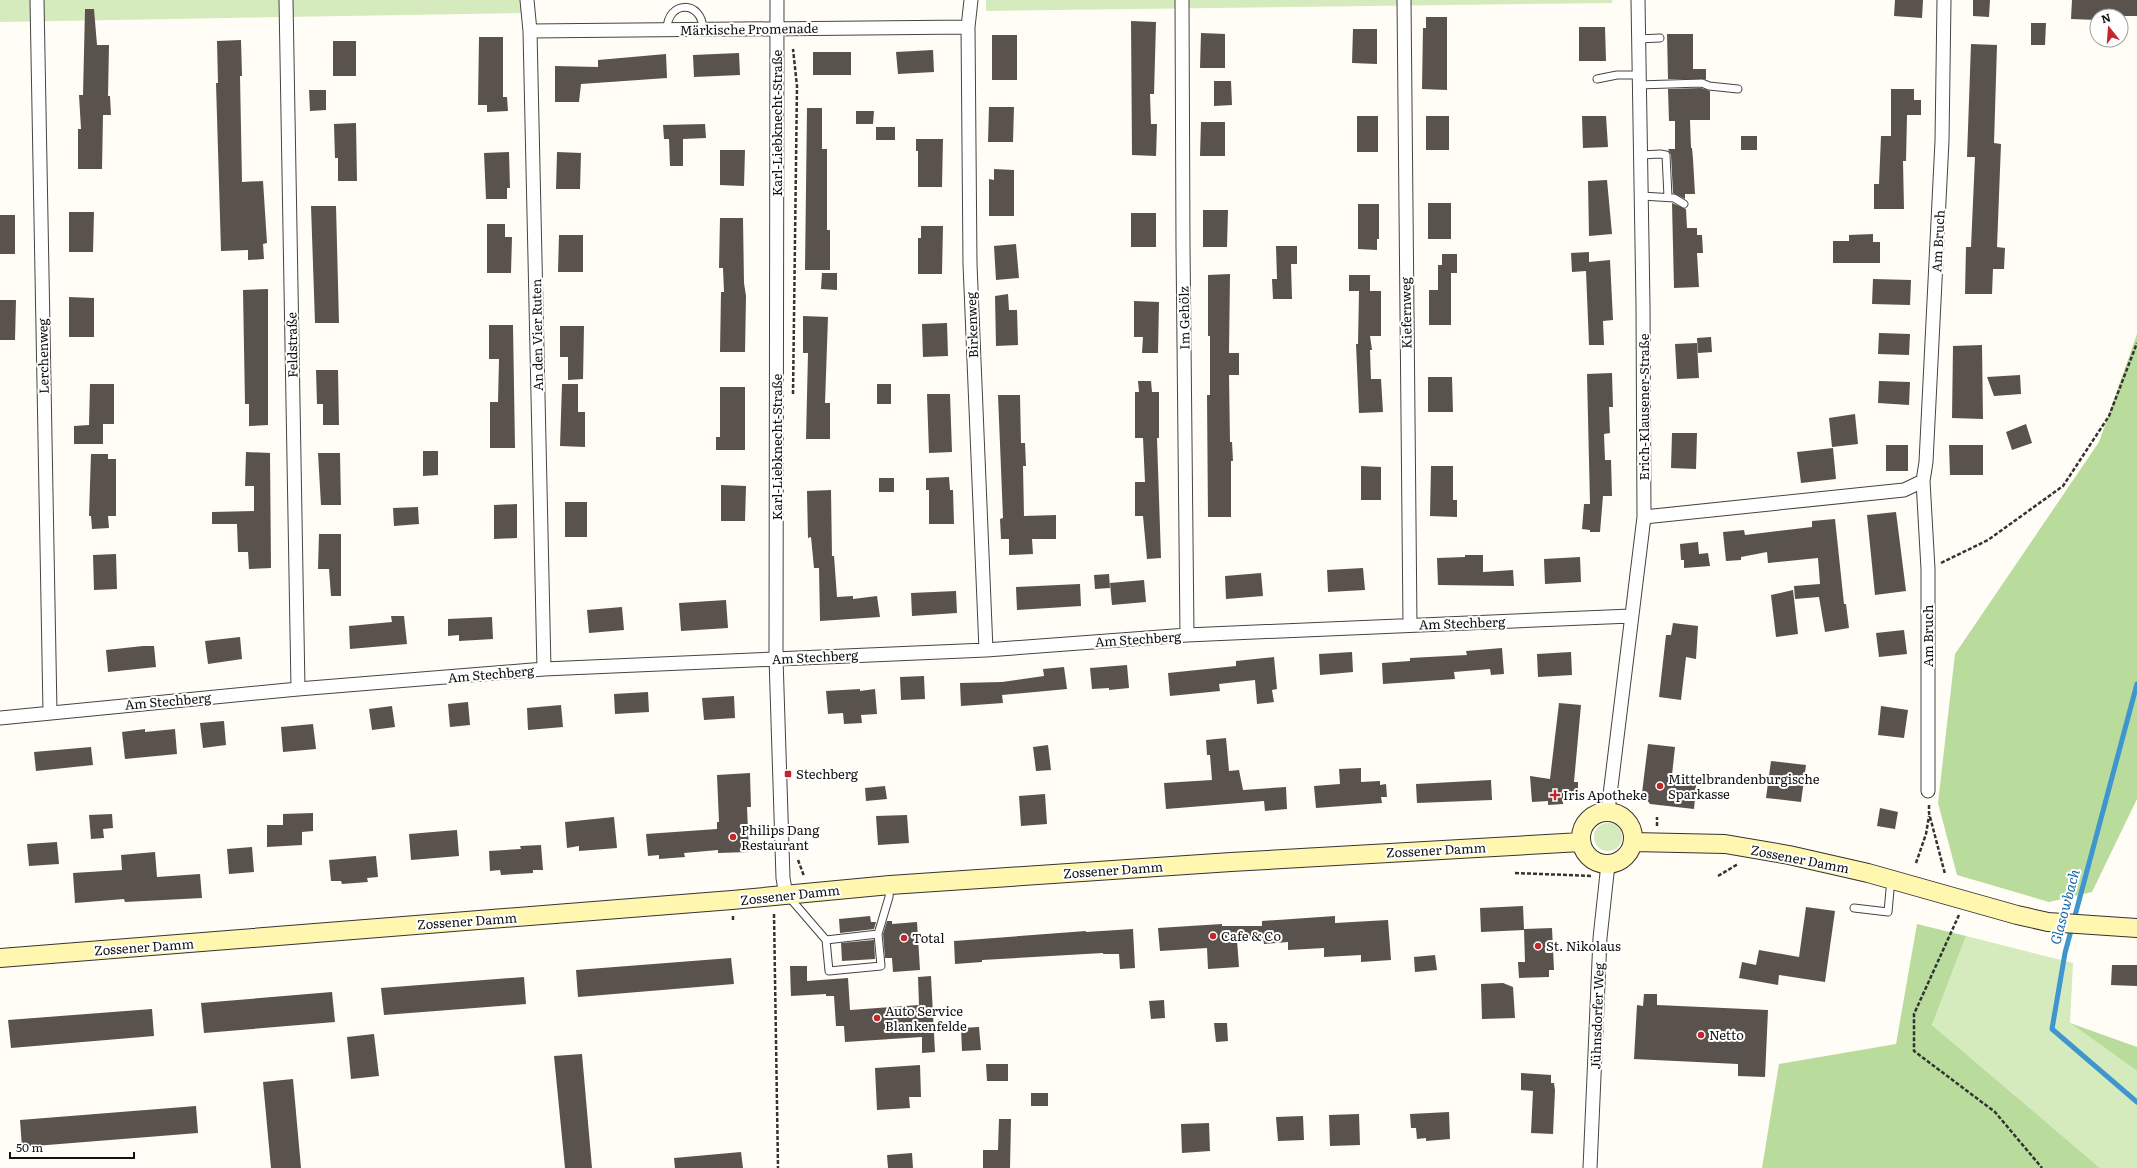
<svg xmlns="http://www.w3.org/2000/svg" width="2137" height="1168" viewBox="0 0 2137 1168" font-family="Literata,serif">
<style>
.green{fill:#d5ebbd}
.forest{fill:#b9dc9c}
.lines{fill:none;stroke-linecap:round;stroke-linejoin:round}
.stream{stroke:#3f96cf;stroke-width:5}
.building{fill:#5a524d}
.lane-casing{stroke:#444;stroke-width:9}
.street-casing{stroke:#444;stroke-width:15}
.secondary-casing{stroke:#333;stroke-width:20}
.path{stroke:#333;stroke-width:2.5;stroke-dasharray:4 2;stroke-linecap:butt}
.lane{stroke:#fff;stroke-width:7}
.street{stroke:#fff;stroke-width:13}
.secondary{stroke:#fff6b0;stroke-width:18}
.poi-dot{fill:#c4262e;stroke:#fff;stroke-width:1.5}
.labels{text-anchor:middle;stroke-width:4;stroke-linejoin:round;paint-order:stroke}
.street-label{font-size:13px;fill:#111;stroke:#fff}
.poi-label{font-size:13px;fill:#111;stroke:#fff;text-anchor:start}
.water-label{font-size:14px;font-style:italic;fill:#1768a6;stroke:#fff}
</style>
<rect width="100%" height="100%" fill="#fffdf5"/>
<path class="green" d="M0 0H520L521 13 0 22Z
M986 0H1612V3L986 11Z
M1594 837a14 14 0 1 1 28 0a14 14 0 1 1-28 0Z
M1966 936 2073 963 2070 1023 2137 1071V1168H2100L1932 1025Z"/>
<path class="forest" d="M2137 334V799L2092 892 2049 902 1957 875 1938 803 1955 654 2099 442Z
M1917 924 1966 936 1932 1025 2100 1168H1762L1779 1064 1896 1044Z
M2070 1023 2137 1047V1071Z"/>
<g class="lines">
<path class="stream" d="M2137 684 2065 953 2052 1029 2137 1102"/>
</g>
<path class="building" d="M1895 0H1923L1922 18 1894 16Z
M1973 0H1990L1989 17 1973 16Z
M2072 0H2137V16H2097V20L2071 19Z
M85 9H94L97 45H109L108 96H110L111 115H103L102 169H78V129H81L79 95H83Z
M1426 17H1447V90L1422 89 1423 28H1426Z
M1131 21 1156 22 1154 94H1150L1151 124H1157L1156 156 1132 155Z
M2031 23H2046L2045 45H2031Z
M1579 27H1605L1606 61H1579Z
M1353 29H1377V64L1352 63Z
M1201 33 1225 34V68H1200Z
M1667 34H1693V69H1706V79H1668Z
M992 35H1017V80H992Z
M479 37H503V97H507L508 111 487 112V105H478Z
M241 40 242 76H240L242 182 263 181 267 243 263 244 264 259 248 260V250L221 251 216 83H218L217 41Z
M333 41H356V76H333Z
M1971 44 1997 45 1994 143 2001 144 1997 247 2005 248 2004 269H1993L1992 294H1965L1966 247H1971L1975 157H1967Z
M933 50 934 72 898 74 896 52Z
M813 52H851V75H813Z
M739 53 740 75 694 77 693 55Z
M666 54 667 78 581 84 579 102H555V66L598 67V60Z
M1214 81H1231L1232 105 1214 106Z
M1701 88 1710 91V120H1690L1691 148H1692L1693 159 1695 194H1685V199L1673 193 1671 155 1668 149H1675V121H1669L1668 89Z
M1891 89H1914V100H1921V115H1907L1906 161H1903L1904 209H1874V184H1879L1881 136H1891Z
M309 90H326V110L310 111Z
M989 107H1014L1013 142H988Z
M807 108H822V149H827V230H830V270H805Z
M856 111H874L873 124H856Z
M1357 116H1378V152H1357Z
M1426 116H1449V150H1426Z
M1582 116H1606L1608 147 1583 148Z
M1201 122H1225V156H1200Z
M356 123 357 181H338V158H335L334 124Z
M705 124 706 138 683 139V166H670L669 139H664L663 125Z
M876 127H895V140H876Z
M1741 136H1757V150H1741Z
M916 139H943L942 187H918V151H916Z
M720 150H745L744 186 720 185Z
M509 152 510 188H507V199H486L484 153Z
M557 152 581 153 580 189H556Z
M994 169 1014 170V216H989V179L994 180Z
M1607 180 1612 234 1589 236 1588 181Z
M1428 203H1451V239H1428Z
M1672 203 1686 209 1687 228H1697V235H1702L1703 253H1697L1699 287 1674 288Z
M1358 204H1379V239H1377V250L1358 249Z
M311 206H336L339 323H315Z
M1203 210H1228L1227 247H1203Z
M69 212H94L93 252H69Z
M1131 213H1156V247H1131Z
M0 215H15V254H0Z
M720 218H743L744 283 746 296 745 352H720L721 292H724L723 268H719Z
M487 224H505V237H512L511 273H487Z
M921 226H943L942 274H918V238H921Z
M1873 234V242H1880V263H1833V241H1849V235Z
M559 235H583V272H558Z
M1016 244 1019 278 996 280 994 246Z
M1276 246H1297V264H1291L1292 299H1273L1272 279H1277Z
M1589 252V262L1610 260 1613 320 1603 321 1604 345H1589L1586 271 1572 272 1571 253Z
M1442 254H1457V273H1451V325H1429V290H1438V265H1442Z
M822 273H837V290L821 289Z
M1230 274 1229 353H1239V375H1229L1230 442H1232L1233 461H1231V517H1208L1207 395H1210V336H1208V275Z
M1349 275H1370V291H1381V336H1370L1372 350H1370L1371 379H1381L1383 412 1359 413 1356 344H1358L1359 291H1363H1349Z
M1873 279 1911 280 1910 305 1872 304Z
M268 289V425L249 426V404H245L243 290Z
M1008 294 1009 310H1017L1018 345 996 346 995 296Z
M69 297 94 298V337H69Z
M0 300H16L15 340H0Z
M1134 301 1159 302 1158 353H1142L1143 337H1134Z
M803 316 828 317 825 403H830V439H806L808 353H803Z
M947 323 948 356 923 357 922 324Z
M489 325H513L515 448H490V402H498L499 359H489Z
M560 326H584L583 379 568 380V357H560Z
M1879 333 1910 334 1909 355 1878 354Z
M1711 337 1712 352 1698 353 1697 338Z
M1697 343 1699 378 1677 379 1675 344Z
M1982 345 1983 419 1952 418 1953 346Z
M316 370H338L339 425H323V404H317Z
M1612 373 1613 407H1609L1610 433 1604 434 1605 460H1611L1612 496H1603L1600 532H1590V530L1582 529 1584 504H1590L1587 374Z
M2020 375 2021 394 1994 396 1987 377Z
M1428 377H1452L1453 412H1428Z
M1138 381H1151L1152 392H1159V438H1157L1161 558 1147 559 1143 516H1135V482H1145L1143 438H1135V392H1139Z
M1879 381 1910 382 1909 405 1878 403Z
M90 384H114V424H103V444H74V426L89 425Z
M562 384H578V412H585V447L560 446Z
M877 384H891V404H877Z
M720 387H745V450H716V437H720Z
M927 394H950L952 452 929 453Z
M998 395H1020L1021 443H1025L1026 466H1023L1024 516 1056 515V539H1032L1033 554 1009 555V539H1001L1000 519 1003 518Z
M1855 414 1858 444 1832 447 1829 418Z
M2026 424 2032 443 2012 450 2006 432Z
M1672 433H1697L1696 469 1671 468Z
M1886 445H1908V471H1886Z
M1949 445H1983V475H1950Z
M1833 448 1836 479 1801 483 1797 452Z
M423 451H438V475L423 476Z
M246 452 270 453 271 568 249 569 248 552H238L237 524H212V512L254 511V486H245Z
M318 453H340L341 505H321Z
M91 454H108V459H116V516H108L109 528 92 529 91 516H89Z
M1361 466 1381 467V500H1361Z
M1431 466H1453V500H1457V517L1430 516Z
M949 477 950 490H953L954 524H929V490H926V478Z
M879 478H894V492H879Z
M721 485 746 486 745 521H721Z
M831 490 832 556H834L837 597 853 596V599L877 596 880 617 820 621 819 568H814L811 537 808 538 807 491Z
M565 502H587V537H565Z
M517 504V538L494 539V505Z
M418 507 419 524 394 526 393 508Z
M1896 512 1906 591 1875 595 1867 515Z
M1835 519 1844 604H1846L1849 628 1825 632 1819 597 1795 599 1794 586 1820 584 1818 558 1768 563 1767 552 1741 557V560L1726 561 1723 532 1744 530 1745 535 1812 527V521Z
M319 534H341V596H331L329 569H318Z
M1698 542 1699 554 1708 553 1710 566 1684 568V560H1681L1680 544Z
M116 554 117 589 94 590 93 555Z
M1465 555H1483V572L1513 570 1514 586 1438 585 1437 558 1465 557Z
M1580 557 1581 582 1545 584 1544 559Z
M1363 568 1365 590 1328 592 1327 570Z
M1261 573 1263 596 1226 599 1225 576Z
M1109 574 1110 588 1095 589 1094 575Z
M1144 580 1146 602 1112 605 1110 583Z
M1080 584 1081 606 1017 610 1016 587Z
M1793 590 1798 634 1776 637 1771 595Z
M956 591 957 613 912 616 911 593Z
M726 600 728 628 681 631 679 603Z
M622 607 624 630 589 633 587 610Z
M391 616H404L407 644 350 649 349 626 392 622Z
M492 617 493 639 459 641V635L448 636V619Z
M1673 623 1698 626 1696 659 1686 657 1681 700 1659 697 1666 635H1671Z
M1904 630 1907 654 1879 657 1876 633Z
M240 637 242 659 208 664 205 641Z
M143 646H154L156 667 108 672 106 650Z
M1502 648 1504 674 1491 675 1490 669 1454 672 1455 679 1383 684 1382 663 1410 661V658L1467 655 1466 651Z
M1352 652 1353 672 1320 675 1319 654Z
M1571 652 1572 675 1538 677 1537 654Z
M1274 657 1277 689 1272 690 1274 702 1257 704 1255 680 1219 684 1220 691 1170 696 1168 673 1236 666V661Z
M1127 665 1129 688 1109 690V688L1092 689 1090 668Z
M1064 667 1067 689 1002 695 1003 703 961 706 960 683 1002 682 1044 676 1043 669Z
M924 676 925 699 901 700 900 677Z
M860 689V691L875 689 877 714 861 715 862 723 844 724 843 713 828 714 826 691Z
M648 692 649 712 615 714 614 694Z
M734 696 735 718 704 720 702 698Z
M468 702 470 725 450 727 448 704Z
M1559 703 1581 705 1574 782H1578V800L1563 801V804L1548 805V801L1532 802 1530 776 1550 779Z
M561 705 563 727 528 730 527 708Z
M392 706 395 727 372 730 369 709Z
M1881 706 1908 710 1904 738 1878 735Z
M224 721 226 745 203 748 200 723Z
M313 724 316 749 283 752 281 727Z
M145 729V732L175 729 177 754 125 759 122 732Z
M1226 738 1229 771 1239 770 1243 790 1286 787 1287 809 1265 811 1264 801 1166 809 1164 783 1212 780 1210 755H1207L1206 740Z
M1648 744 1675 747 1672 775 1697 777 1694 809 1650 804 1642 793Z
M1048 745 1051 770 1036 771 1033 747Z
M91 747 93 765 36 771 34 752Z
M1771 761 1806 765 1801 802 1766 798Z
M1361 768V782L1380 781V785L1386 784 1387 797H1381L1382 803 1316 808 1314 786 1340 784 1339 769Z
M750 773 751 807H747L749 852 718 853V850L684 853 685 857 659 859V855L648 856 646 834 717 829V822H719L717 775Z
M1491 780 1492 800 1417 803 1416 784Z
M885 786 887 799 866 801 865 788Z
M1045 794 1047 824 1021 826 1019 796Z
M1880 808 1898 812 1895 829 1877 826Z
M313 813V831L302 832V845L267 847V825H283V814Z
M112 814 113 828 103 829 104 838 91 839 89 815Z
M907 815 909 843 878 845 876 816Z
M614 817 617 848 579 851V846L567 848 565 822Z
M457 830 459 856 411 860 409 834Z
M57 842 59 864 29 866 27 844Z
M541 845 543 870H533V873L501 875 500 870 490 871 489 851 521 849 520 846Z
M252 847 254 872 229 874 227 849Z
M155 852 157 877 200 874 202 898 125 902 124 899 75 903 73 873 122 870 121 855Z
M376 856 378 877 367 878 368 882 342 884 341 881H331L329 860Z
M1523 906 1524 929 1552 928 1554 970H1549V977L1519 978 1518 962H1525L1524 930 1481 932 1480 908Z
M1806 907 1835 911 1825 982 1779 975 1778 985 1739 978 1742 962 1756 965 1759 950 1799 957Z
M870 916 871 922H876L874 929 840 933 839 919Z
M1335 916V923L1388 920 1391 960 1361 962V955L1324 957V948L1288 950V942L1264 944 1263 938 1237 940 1239 967 1208 969 1207 948 1160 951 1158 928 1222 924V926H1262V921Z
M887 921H892V924L917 922 920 970 893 972 892 958H885L883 934Z
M1133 929 1135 968 1120 969 1119 954H1103V953L982 960V962L955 964 954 941 1086 931V932Z
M874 940 875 959 842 961 841 943Z
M1435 955 1437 970 1415 972 1414 957Z
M731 958 734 984 578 997 576 970Z
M2112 965H2137V986L2111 985Z
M790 966H807V981L848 978 850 1010 919 1005 918 977 931 976 935 1052 922 1053V1037L845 1042 844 1026H836L834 996H826V994L791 996Z
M524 977 526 1004 384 1015 381 988Z
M1503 983 1513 987 1515 1018 1482 1019 1481 984Z
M332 992 335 1022 204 1033 201 1003Z
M1644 994H1657V1005L1768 1010 1765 1077 1738 1076V1064L1634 1059 1637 1005 1643 1006Z
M1164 1000 1165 1018 1151 1019 1149 1001Z
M152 1009 154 1036 11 1048 8 1020Z
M1214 1023H1227L1228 1041 1216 1042Z
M979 1027 981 1050 962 1051 961 1028Z
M374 1034 379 1076 351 1079 347 1037Z
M582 1054 592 1168H565L554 1056Z
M986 1064H1008V1081H987Z
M920 1065 921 1097H909L910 1108 877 1110 875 1068Z
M1521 1073 1551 1075V1083H1554L1555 1090 1553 1134 1531 1133 1533 1091 1521 1090Z
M293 1079 301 1168H271L263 1082Z
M1031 1093H1048V1106H1031Z
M196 1106 198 1133 22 1147 20 1120Z
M1449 1112 1450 1139 1426 1141V1138L1417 1139 1416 1128H1411L1410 1114Z
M1359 1114 1360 1145 1330 1146 1329 1115Z
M1303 1116 1304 1140 1278 1141 1276 1117Z
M999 1119H1011L1010 1168H983V1150H998Z
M1209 1123 1210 1151 1182 1153 1181 1124Z
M741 1152 743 1168H675L674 1158Z
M912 1153 913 1168H888L887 1155Z"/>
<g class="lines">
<g class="lane-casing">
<path id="lane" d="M667 30C667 0 702 0 703 29
M1638 39 1660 38
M1597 79 1617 75H1638
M1638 85 1702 83 1709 86 1738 89
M1641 155 1660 154 1666 155 1668 197
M1642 196 1674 198 1684 204
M789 897 826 940 878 934 889 897 890 885
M1854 908 1888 912 1891 879
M826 940 829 971 881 966 878 934"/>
</g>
<g class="street-casing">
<path id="street" d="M37 0 50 712
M286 0 298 689
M527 0 530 31 544 669
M777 0 776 658 783 878 786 895
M971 0 968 27 970 264 986 650
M1182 0 1183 246 1187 635
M1404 0 1410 625
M530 31 968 27
M1923 481 1928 569V791
M1644 517 1904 490 1923 481 1926 462 1942 141 1944 0
M0 718 298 689 544 669 986 650 1187 635 1631 616
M1608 811 1644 517 1643 305 1638 0
M1590 1168 1600 938 1608 864"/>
</g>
<g class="secondary-casing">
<path id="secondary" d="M1581 838a26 26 0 1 1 52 0a26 26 0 1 1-52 0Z
M1633 842 1725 844 1789 855 1868 873 2017 915 2048 922 2137 928
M0 958 732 900 890 885 1231 862 1581 842"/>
</g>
<path class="path" d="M793 394 797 86 793 49
M1941 563 1988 540 2063 486 2109 416 2137 343
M1929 805V813L1945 874
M1657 826V817
M798 860 804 876
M1916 863 1926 834 1929 816
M1515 873 1593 876
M1718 876 1738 864
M774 914 778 1168
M1959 915 1914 1014V1051L1995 1112 2042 1168
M733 916V922"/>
<use href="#lane" class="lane"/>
<use href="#street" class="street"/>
<use href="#secondary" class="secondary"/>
</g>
<g class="poi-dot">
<rect x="784" y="770" width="8" height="8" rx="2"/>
<circle cx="1660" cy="786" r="4"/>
<path d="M1553 789h4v4h4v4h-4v4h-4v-4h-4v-4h4z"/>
<circle cx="733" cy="837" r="4"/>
<circle cx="1213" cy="936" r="4"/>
<circle cx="904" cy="938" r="4"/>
<circle cx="1538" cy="946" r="4"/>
<circle cx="877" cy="1018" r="4"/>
<circle cx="1701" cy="1035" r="4"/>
</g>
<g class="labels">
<g class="street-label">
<text transform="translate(749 29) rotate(-1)" y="5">Märkische Promenade</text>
<text transform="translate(777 123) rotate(-90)" y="5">Karl-Liebknecht-Straße</text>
<text transform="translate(1938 241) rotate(-87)" y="5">Am Bruch</text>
<text transform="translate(1406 313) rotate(-91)" y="5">Kiefernweg</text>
<text transform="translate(1184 318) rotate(-91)" y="5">Im Gehölz</text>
<text transform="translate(972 325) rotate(-92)" y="5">Birkenweg</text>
<text transform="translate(537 335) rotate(-91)" y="5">An den Vier Ruten</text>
<text transform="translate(292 345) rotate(-91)" y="5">Feldstraße</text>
<text transform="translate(43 356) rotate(-91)" y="5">Lerchenweg</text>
<text transform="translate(1644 407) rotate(-90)" y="5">Erich-Klausener-Straße</text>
<text transform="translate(777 447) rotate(-90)" y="5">Karl-Liebknecht-Straße</text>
<text transform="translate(1462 623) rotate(-2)" y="5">Am Stechberg</text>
<text transform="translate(1928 636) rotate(-90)" y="5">Am Bruch</text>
<text transform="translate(1138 639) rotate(-4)" y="5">Am Stechberg</text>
<text transform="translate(815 657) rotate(-3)" y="5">Am Stechberg</text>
<text transform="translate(491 674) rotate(-5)" y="5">Am Stechberg</text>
<text transform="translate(168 701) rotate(-5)" y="5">Am Stechberg</text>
<text transform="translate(1436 850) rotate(-3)" y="5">Zossener Damm</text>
<text transform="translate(1800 859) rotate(11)" y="5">Zossener Damm</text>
<text transform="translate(1113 870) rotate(-4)" y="5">Zossener Damm</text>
<text transform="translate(790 895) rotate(-6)" y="5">Zossener Damm</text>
<text transform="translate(467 921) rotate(-4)" y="5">Zossener Damm</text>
<text transform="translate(144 947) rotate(-4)" y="5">Zossener Damm</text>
<text transform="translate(1597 1016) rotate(-88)" y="5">Jühnsdorfer Weg</text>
</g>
<g class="poi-label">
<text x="796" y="779">Stechberg</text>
<text x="1668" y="784">Mittelbrandenburgische<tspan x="1668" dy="15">Sparkasse</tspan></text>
<text x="1563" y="800">Iris Apotheke</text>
<text x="741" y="835">Philips Dang<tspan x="741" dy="15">Restaurant</tspan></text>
<text x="1221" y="941">Cafe &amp; Co</text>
<text x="912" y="943">Total</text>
<text x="1546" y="951">St. Nikolaus</text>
<text x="885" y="1016">Auto Service<tspan x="885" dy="15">Blankenfelde</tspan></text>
<text x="1709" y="1040">Netto</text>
</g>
<g class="water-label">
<text transform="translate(2065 907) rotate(-75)" y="5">Glasowbach</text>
</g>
</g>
<g transform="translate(2109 28) rotate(343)"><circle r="19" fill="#ffffff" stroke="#a0a0a0"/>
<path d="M0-3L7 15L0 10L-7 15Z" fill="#c4262e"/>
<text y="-6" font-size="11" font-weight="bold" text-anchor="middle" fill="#111111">N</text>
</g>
<path d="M10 1152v6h124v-6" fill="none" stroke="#111111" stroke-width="2"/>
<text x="16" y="1152" font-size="12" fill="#111111" stroke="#ffffff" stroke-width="3" paint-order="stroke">50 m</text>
</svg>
